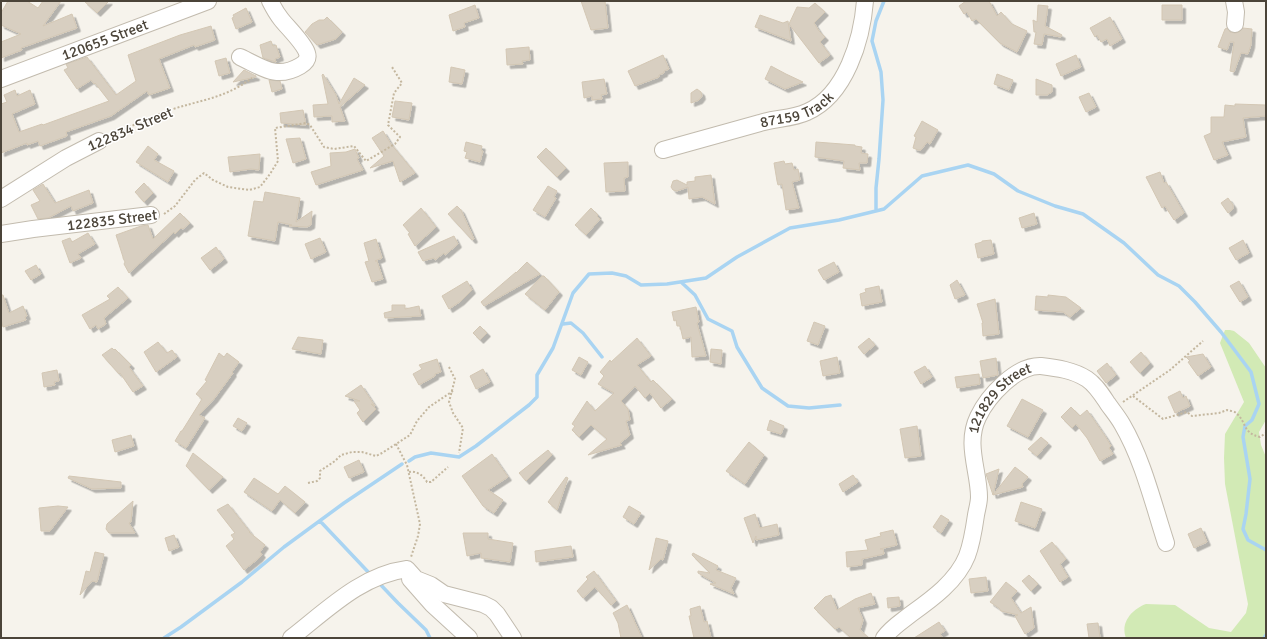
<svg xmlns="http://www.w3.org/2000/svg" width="1267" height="639" viewBox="0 0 1267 639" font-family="Signika,sans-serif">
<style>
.green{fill:#d2eab5}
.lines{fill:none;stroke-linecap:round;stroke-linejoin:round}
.stream{stroke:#a9d4f2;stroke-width:3.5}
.building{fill:#d8cfc1;stroke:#d3c7b4;filter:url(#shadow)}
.minor-casing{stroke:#c2bbae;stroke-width:18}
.path{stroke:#c4b79f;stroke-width:2;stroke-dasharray:2 2;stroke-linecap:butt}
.minor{stroke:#fff;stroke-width:16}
.labels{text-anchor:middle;stroke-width:3;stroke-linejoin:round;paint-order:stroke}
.street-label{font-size:15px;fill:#4b4439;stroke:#fff}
</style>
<defs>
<filter id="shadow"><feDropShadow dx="3.5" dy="3.5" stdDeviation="0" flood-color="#0004"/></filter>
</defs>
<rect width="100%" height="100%" fill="#f6f3ec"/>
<path class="green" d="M1225 330H1230L1234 331 1249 343 1266 368V420L1259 432 1261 445 1266 457V638H1126C1120 623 1132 609 1146 604L1175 605 1209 628 1231 632 1246 613 1248 604 1225 484 1224 458 1225 434 1244 402 1220 343Z"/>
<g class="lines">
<path class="stream" d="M876 210V188L879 159 883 100 881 72 872 41 876 21 884 1
M681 282 695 295 708 319 732 331 737 347 762 388 788 406 809 408 840 405
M563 324 571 323 583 333 602 357
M409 461 415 457 431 453 459 457 476 446 529 405 537 397V375L553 348 573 293 589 274 612 273 626 276 641 285 667 284 706 278 737 257 790 228 839 220 884 209 922 176 968 165 994 174 1018 191 1055 206 1083 214 1124 243 1158 275 1179 286 1195 302 1221 332 1251 372 1259 404 1252 420 1245 426 1243 437 1250 479 1246 514 1243 529 1248 540 1266 550
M320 521 371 575
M378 582 398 603 426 630 430 638
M164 638 181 627 242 582 284 547 344 503 402 464
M1264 638 1266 635"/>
</g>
<path class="building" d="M8 1H27L38 8 43 1H61L43 26 72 14 77 28 21 48 22 50 1 58V42L21 34 1 25V13Z
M84 1H109L97 13Z
M581 1H605L608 28 591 30Z
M966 1H989L997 16 1001 12 1012 24 1027 31 1017 52 1000 43 976 19 972 21 967 12 964 14 959 6Z
M815 3 825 12 814 23 819 31 825 37 820 42 830 55 819 63 789 24 797 7 809 8Z
M475 5 479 18 464 23 465 27 453 31 449 15Z
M1038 5 1048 6 1045 26 1062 35 1061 37 1044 34 1042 45 1034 44 1036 32H1034L1033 20 1037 22Z
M1162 5H1182V20H1162Z
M246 8 252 22 236 29 232 18 234 17 233 15Z
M760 15 783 23 788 21 791 41 755 27Z
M327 17 342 32 336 39 317 45 305 32 312 24 319 20H324Z
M1110 17 1122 39 1110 46 1107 39 1101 42 1097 35 1095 37 1090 28Z
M211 26 215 40 195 47 194 45 159 59 170 88 149 95 147 91 111 116 66 132 67 136 40 146 38 141 27 145V143L1 153V104L7 102 4 95 15 90 17 96 30 90 35 104 12 114 19 132 42 124 43 125 109 101 95 83 94 84 91 80 77 89 64 70 68 68 66 64 87 57 116 95 136 81 128 55 180 35Z
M1227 28 1230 32 1235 33 1239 32 1243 28 1252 29 1251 45 1248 54 1241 53 1234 72 1230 71 1234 42H1230L1227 50 1218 47 1225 29Z
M271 41 273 46 276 45 280 57 275 59 276 62 263 58 260 45Z
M529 47 530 60 522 61 523 64 507 65 506 49Z
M663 55 669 69 664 71V73L659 75V77L635 86 628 71Z
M1076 55 1081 67 1061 76 1056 64Z
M226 58 230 73 219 76 215 61Z
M771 66 786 74 803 82 785 89 765 79Z
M451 67 465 70 462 84 449 82Z
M244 70 256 76V77L233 82Z
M323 74 336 95 339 104 354 78 365 85 340 107 345 121 332 122V116L314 117 313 105 328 104 322 75Z
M997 74 1013 80 1009 90 994 84Z
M604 79 607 94 601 95 602 99 592 100V96L584 98 582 82Z
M1036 79 1052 85V92L1047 95H1036Z
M269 80 280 81 282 89 272 92Z
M697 89 701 92 702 96 699 100 691 103V93Z
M1089 93 1096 107 1086 112 1079 97Z
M395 101 412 103 409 120 392 117Z
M1235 104 1266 105V116L1243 118 1246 137 1222 142 1228 155 1214 160 1204 136 1211 133V117H1224L1225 105 1235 106Z
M303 110 306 125 281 123 280 113Z
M922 121 938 130 930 144 927 142 921 150H918L913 148 916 137 914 136Z
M383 131 391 144 415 173 400 182 393 161 370 168 384 156 372 138Z
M300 138 306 159 293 163 286 139Z
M466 142 482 146 481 150 483 151 480 162 465 158 467 152 464 151Z
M816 142 855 145V146L862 147 861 153 868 154 867 163H859L860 170 843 168 844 161 815 157Z
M148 146 158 154 154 160 174 171 168 182 136 162Z
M546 148 566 168 557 177 537 157Z
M355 149 359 158 357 159 363 170 316 185 311 172 331 166 330 153 346 152Z
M260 154 259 170 251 169 230 172 228 157Z
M784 161 785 164 792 163 794 170 798 169 800 180 792 182 799 208 786 210 782 184 778 185 777 181 774 163Z
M628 162V177L624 178 625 191 606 192 604 163Z
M1160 172 1164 183 1166 182 1184 213 1174 220 1165 206 1162 208 1146 177Z
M711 175 715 204 702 197 689 199 688 187 677 191 673 190 671 187 673 181 677 180 687 185V182L695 181V177Z
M144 183 153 193 144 202 135 192Z
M43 184 55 203 89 190 93 203 73 211 71 206 48 218 38 219 31 205 40 201 33 190Z
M548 186 557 191 554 197 556 198 545 217 533 210Z
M265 192 300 198 296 222 312 211 311 225 307 227 289 226 292 225 278 222 275 241 248 236 254 201 263 202Z
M1228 198 1233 205V209L1228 213 1221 203Z
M457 206 461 210 474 239 472 240 448 214Z
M421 208 436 227 415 246 408 234 410 233 403 225Z
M591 208 598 215 597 216 600 219 586 235 575 225Z
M180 213 190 223 183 229 181 228 175 234 174 232 129 273 124 264 125 262 123 258V257L116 235 141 226 148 225 153 239Z
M1034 213 1037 224 1022 228 1019 218Z
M88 233 95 244 78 254 81 258 70 263 62 241 70 238 72 242Z
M454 236 458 244 445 255 444 253 435 260 434 258 423 261 418 252Z
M320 238 326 252 311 259 305 244Z
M376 239 382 258 375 261H377L383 279 372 282 365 262 369 261 364 243Z
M991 240 994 254 978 258 975 244 982 242V241Z
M1243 240 1249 253 1236 260 1229 248Z
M216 247 224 259 210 270 201 258Z
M527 262 540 274 484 306 481 302 516 272V273Z
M834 262 839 272 824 280 818 270Z
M36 265 41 274 31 280 25 271Z
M542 276H544L559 292 545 310 525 294Z
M957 280 965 295 955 299 950 285Z
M467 281 472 290 461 301 449 309 442 296Z
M1239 281 1248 297 1240 302 1230 286Z
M879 286 882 302 862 306 860 294 866 292 865 289Z
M118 287 128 298 104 318 106 324 98 329 96 325 90 329 82 315 110 299 107 296Z
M1 295H3L9 313 23 306 27 316 25 317 26 320 3 327 1 319Z
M1048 295 1066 297 1081 308 1070 317 1063 312 1035 310 1036 296 1048 297Z
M995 299 999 334 983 336 982 323H983L977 304Z
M392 305H405V309L419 306 421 316 385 318 384 313 392 311Z
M696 307 699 322 697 323 706 356 692 357 691 337 683 339 680 326H677L676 320 674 321 672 312Z
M814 322 825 326 818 345 807 341Z
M480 326 487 333 480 340 473 333Z
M298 337 323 340 321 354 292 349Z
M637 338 651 356 637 365 651 382 653 380 672 399 661 408 650 393 645 398 635 386 621 401 628 409 630 420 626 421 630 435 620 443 622 445 588 455 607 439 591 425 579 437 572 430 575 426 572 424 587 401 595 411 614 393 598 384 604 376 600 372 610 360 611 362Z
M869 338 875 345 864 354 858 347Z
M158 342 167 353 172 350 177 357 156 372 144 352Z
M112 348 114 350 115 349 131 365 129 367 143 386 133 392 120 373 119 374 102 355Z
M711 349 722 350 721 364 710 362Z
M1141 352 1150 363 1140 373 1130 362Z
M219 353 224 357 227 353 239 362 232 372 233 373 214 399 199 415 205 418 186 448 175 441 181 431H182L202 399 196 394 207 381 205 380Z
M1203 354 1211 367 1198 376 1188 362 1190 361 1186 357Z
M579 357 588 362 581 375 572 370Z
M837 357 840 373 823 376 820 361Z
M996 358 998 375 983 378 980 361Z
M437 359 441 372 435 374V376L419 385 413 374 422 369 419 365Z
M1107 363 1116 375 1106 383 1097 371Z
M925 366 932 377 921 384 914 372Z
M483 369 490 382 476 389 470 376Z
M57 370 59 381 54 382 55 385 44 387 42 373Z
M979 374 980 384 957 388 955 377Z
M361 385 375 406 371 404 376 409 363 422 357 413 360 410 354 401H360L345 396Z
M1180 391 1183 398 1186 396 1190 406 1175 413 1168 397Z
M1022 399 1043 410 1028 437 1007 426Z
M1071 407 1080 416 1087 410 1105 436 1111 446 1109 448 1113 454 1100 461 1087 438 1076 424 1072 428 1061 417Z
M238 418 247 423 242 431 233 426Z
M770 420 784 426 781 434 767 430Z
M917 426 921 456 905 458 900 429Z
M131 435 134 446 115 452 112 440Z
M1041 437 1048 443 1037 456 1028 449Z
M749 442 764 455 745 484 726 471Z
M548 450 552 455 526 481 519 473Z
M193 453 223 477 209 490 186 466Z
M492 454 508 477 488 490 503 500 494 513 483 506 462 476Z
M359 460 364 472 349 478 344 467Z
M1015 467 1028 477 1022 484 1023 487 993 495Z
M999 469 993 495 986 474Z
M853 475 858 482 843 492 839 484Z
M69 476 121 482V488L92 489 68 478Z
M566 477 568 478 557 510 548 502Z
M254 478 278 494 285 486 305 502 295 513 280 500 272 511 244 492Z
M133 501 131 522 129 523 135 533H109L106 529 107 524Z
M1021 502 1042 509 1035 528 1015 521Z
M228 504 250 532H249L265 545 260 552 262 554 259 558 244 570 226 546 234 539 231 535 235 533 217 510Z
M58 506 68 507 50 531H41L39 508Z
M629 506 641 513 634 524 623 517Z
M755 514 760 528 777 524 779 535 756 540V536L753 543 744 518Z
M941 515 949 520 941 533 933 527Z
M1201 528 1207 542 1194 548 1188 534Z
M893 530 897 545 880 549H883L884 554 862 559V565L847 567 846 552 868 550 865 540 881 536 880 533Z
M463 533H488V539L513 543 510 562 481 558V553L467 556Z
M174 535 179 547 169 551 165 538Z
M656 538 668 541 663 560 661 559 649 570Z
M1052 542 1066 559 1060 564 1068 577 1060 582 1040 551Z
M571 546 573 557 536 562 535 551Z
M95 552 104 554 97 582 92 581 80 595 86 571 90 572Z
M693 553 718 566 716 570 736 578 731 588 734 594 710 584 716 583 698 573V571L710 573 692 555Z
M594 571 616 601 611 605 595 587 583 598 577 591 588 579 586 577Z
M1029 575 1038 584 1031 591 1022 581Z
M986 577 988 591 971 593 969 579Z
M1006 582 1017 591 1011 598 1021 613 1031 607 1034 628 1025 634 1015 616 1018 615 1001 611 999 608 990 602Z
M871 593 875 604 858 608 863 620 860 630 869 638H851L839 627 835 629 814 608 825 597 831 595 837 610 855 599Z
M899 597 900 606 888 608 887 598Z
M627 605 642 638H621L618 623 613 613Z
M700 606 704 622 707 621 711 638H694L689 616H691L690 609Z
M939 622 945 631 940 634 943 638H914Z
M1098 623 1100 638H1089L1087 624Z"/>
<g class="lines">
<g class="minor-casing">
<g id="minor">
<path d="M1234 1 1236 12 1235 24"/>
<path d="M240 57C262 67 276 80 300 66 305 63 309 59 307 53 304 43 288 28 281 19 277 14 273 7 270 1"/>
<path id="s1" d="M1 79 208 1"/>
<path id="s2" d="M663 150C695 141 728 132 760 123 775 118 792 119 807 112 846 95 862 39 865 1"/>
<path d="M1 199 66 158 99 141"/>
<path d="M1 234 33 229 151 215"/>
<path d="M410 579 432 604 469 638"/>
<path d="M291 638C326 611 361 575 407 569L416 579 431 585 444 594 483 604 491 608 497 614 513 638"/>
<path id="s3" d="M884 638C891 628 901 622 911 614 932 599 957 581 967 556 972 543 974 529 976 515 977 509 979 503 979 497 979 471 965 444 978 417 988 396 1016 365 1041 366 1057 368 1073 370 1087 379 1096 385 1102 395 1108 404 1113 411 1118 417 1122 424 1143 460 1153 503 1166 543"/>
</g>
</g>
<path class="path" d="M111 136C129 127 148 118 167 111 199 100 224 99 252 78
M164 214 175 206 195 180 204 173 213 180 228 187 249 190 260 187 270 174 278 161 275 128 306 123 310 125 324 147 334 149 354 146 366 161 395 144 400 137 388 125 394 93 402 83 392 67
M449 367 455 379 449 402 453 413 463 428 459 453
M1133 396 1163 419 1187 412 1192 416 1219 413 1227 410C1230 411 1234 411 1236 413 1247 422 1242 433 1260 437L1266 433
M1123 402 1170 370 1203 341
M396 444 407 465 420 524 418 536 411 557
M409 472C416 470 424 476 427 482H431L448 467
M308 483 317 481 320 478V471L335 461 341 455 352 452H362L376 456 382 453 410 435 417 421 429 407 453 391"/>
<use href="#minor" class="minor"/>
</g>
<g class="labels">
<g class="street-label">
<text dy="5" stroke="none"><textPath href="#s1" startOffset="111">120655 Street</textPath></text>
<text dy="5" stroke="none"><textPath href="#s2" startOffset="140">87159 Track</textPath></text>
<text transform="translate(130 129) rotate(-23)" y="5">122834 Street</text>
<text transform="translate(112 220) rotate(-7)" y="5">122835 Street</text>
<text dy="5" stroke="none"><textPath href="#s3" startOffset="288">121829 Street</textPath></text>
</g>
</g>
<rect width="1267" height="639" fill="none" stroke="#4b4439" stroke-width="4"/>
</svg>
